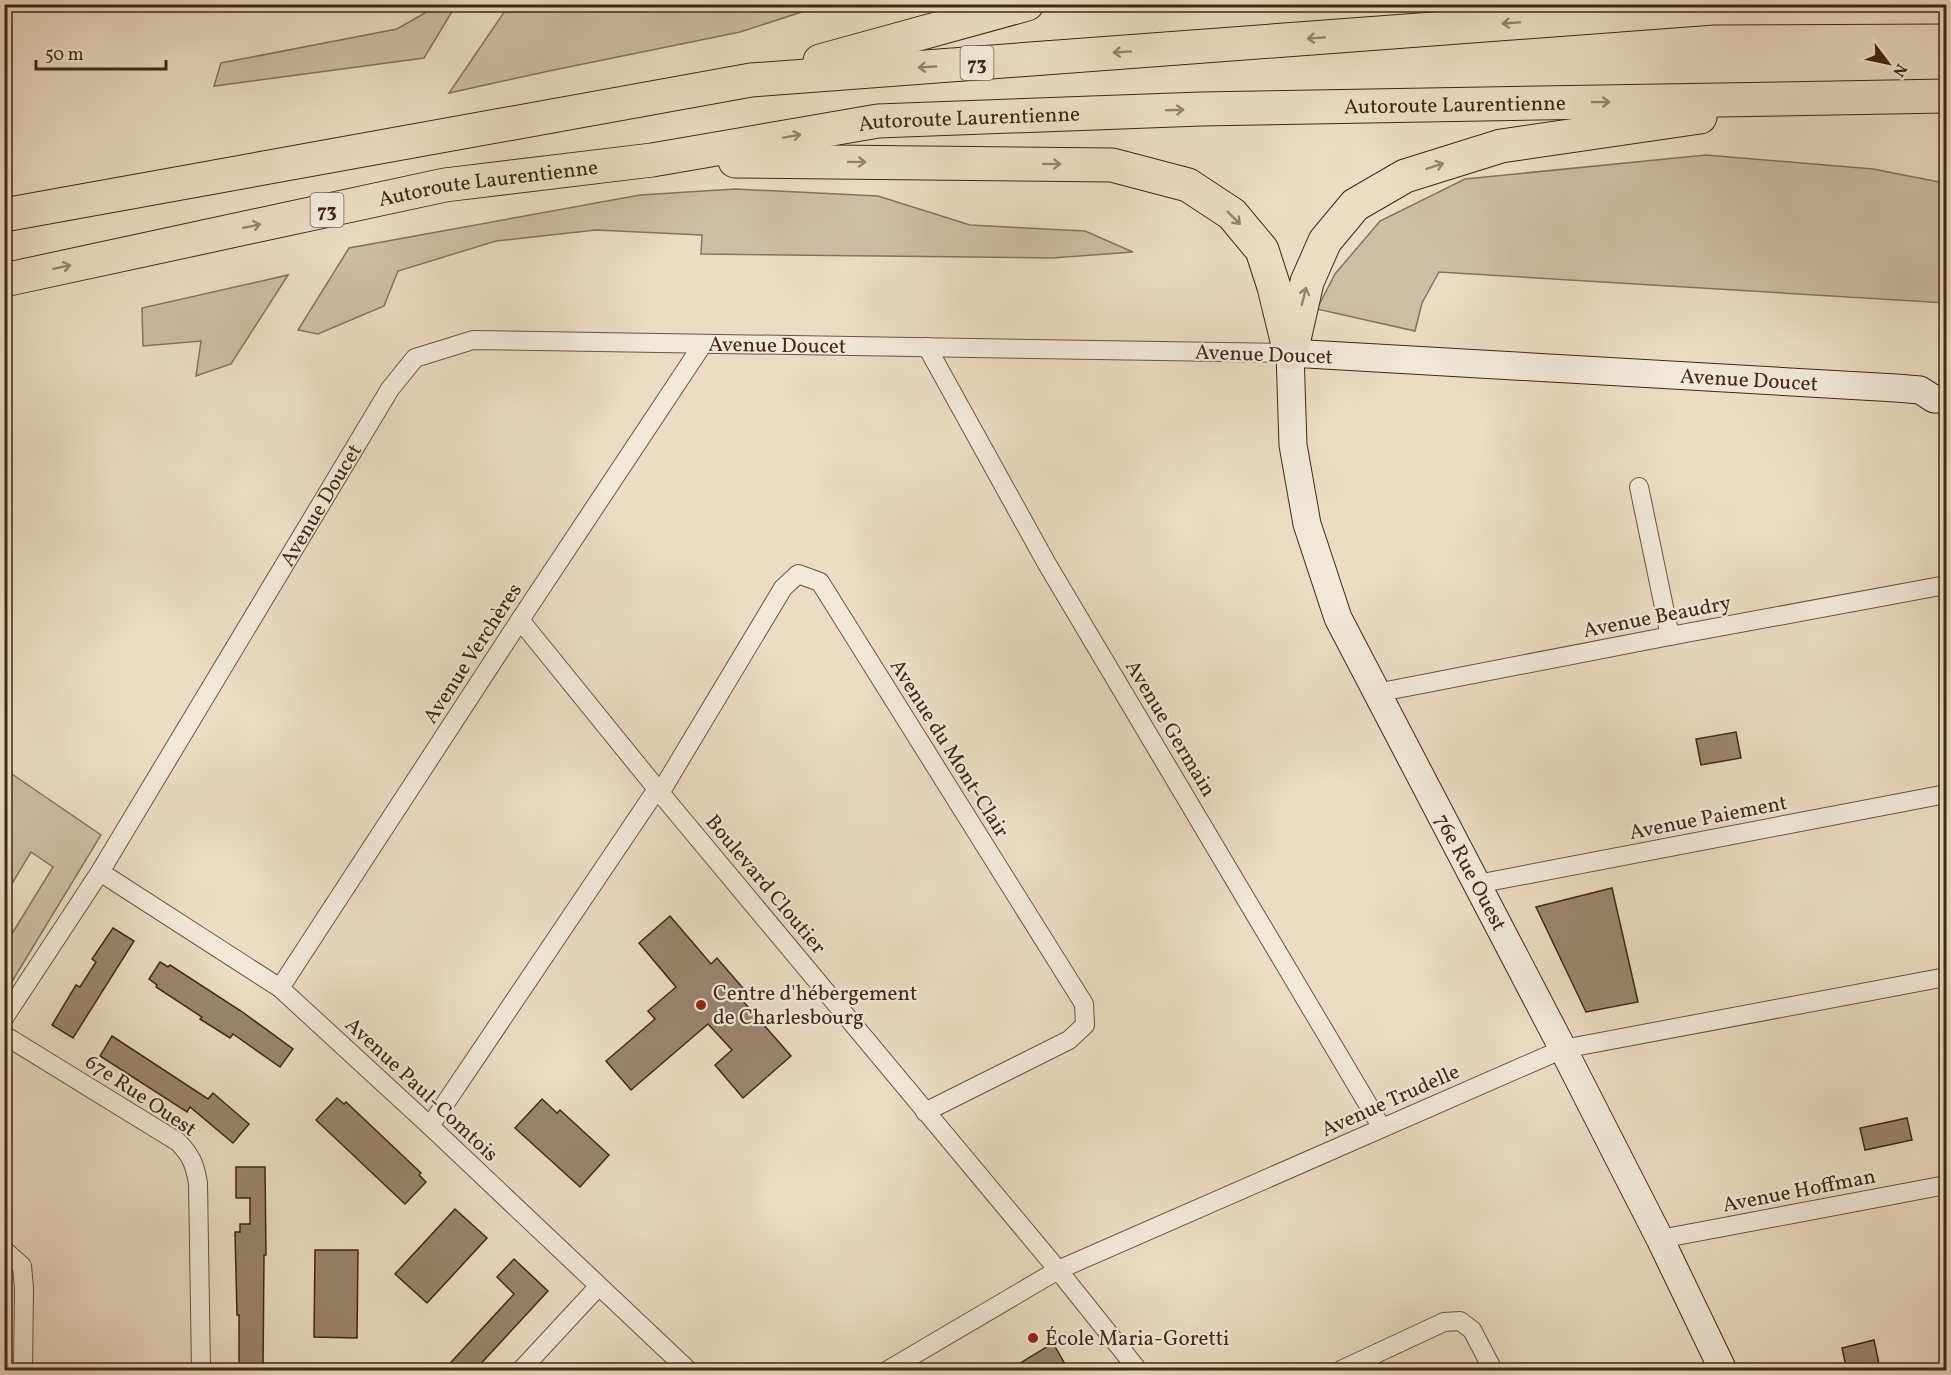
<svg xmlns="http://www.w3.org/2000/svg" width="1951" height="1375" viewBox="0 0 1951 1375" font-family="Vollkorn,serif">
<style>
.green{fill:#cebda5;stroke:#88725d;stroke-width:1.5}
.building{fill:#9a856f;stroke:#422715;stroke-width:1.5}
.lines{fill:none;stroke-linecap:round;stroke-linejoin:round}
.street-casing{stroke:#6c5440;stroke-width:20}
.secondary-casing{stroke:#422715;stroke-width:29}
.highway-casing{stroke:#422715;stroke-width:35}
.street{stroke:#f2e8d8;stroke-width:18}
.secondary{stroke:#f2e8d8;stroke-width:27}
.highway{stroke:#ebdcc3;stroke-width:33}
.oneway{stroke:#96826c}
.poi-dot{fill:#8f2418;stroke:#f2e8d8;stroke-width:2}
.labels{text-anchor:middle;stroke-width:4.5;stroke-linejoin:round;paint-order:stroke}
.shield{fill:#f2e8d8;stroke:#776150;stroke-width:1.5}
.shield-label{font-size:20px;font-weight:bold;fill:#422715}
.street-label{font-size:21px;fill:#422715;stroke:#f2e8d8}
.poi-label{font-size:21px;fill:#422715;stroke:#f2e8d8;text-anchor:start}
</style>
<rect width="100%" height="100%" fill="#ebdcc3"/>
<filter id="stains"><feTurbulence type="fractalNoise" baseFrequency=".00333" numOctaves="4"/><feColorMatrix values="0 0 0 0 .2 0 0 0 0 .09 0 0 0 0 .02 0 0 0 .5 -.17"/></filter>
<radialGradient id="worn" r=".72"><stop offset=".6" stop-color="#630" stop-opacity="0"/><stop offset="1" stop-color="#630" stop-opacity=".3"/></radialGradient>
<path class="green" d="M428 5H456L424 58 214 86 221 63 397 29 425 13Z
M509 5V4L820 5 817 7 740 32 549 71 449 93Z
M1706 155 1873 169 1939 182 1946 198V303L1439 272 1422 303 1415 331 1317 309 1335 274 1380 221 1465 179Z
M735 189 878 196 970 225 1085 231 1133 252 1052 258 701 254 702 235 596 230 496 241 398 271 384 306 318 334 298 330 349 248 640 195Z
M288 275 231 364 196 376 201 341 143 346 142 308Z
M6 770 101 835 5 993V945L53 867 31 852 5 895 4 772Z"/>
<path class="building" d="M1736 732 1741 758 1701 765 1696 739Z
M1612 888 1638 1002 1586 1012 1536 907Z
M670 916 711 964 717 958 748 994 742 1000 791 1056 743 1098 715 1065 732 1050 708 1024 631 1090 606 1061 655 1019 648 1011 676 987 639 943Z
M113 928 134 941 73 1038 52 1025 76 985 80 987 96 962 92 959Z
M160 962 168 967 170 965 241 1011 293 1049 280 1067 233 1034 230 1038 200 1019 202 1017 156 987 157 985 149 979Z
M112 1036 208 1099 213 1093 249 1124 233 1143 190 1107 187 1112 100 1056Z
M337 1098 344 1104 346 1102 421 1173 419 1175 426 1182 405 1204 316 1120Z
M542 1099 557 1113 560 1110 609 1155 580 1187 515 1128Z
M1907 1118 1912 1140 1865 1150 1860 1128Z
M236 1167H265L266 1255H264L263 1370H239V1315H237L235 1232H240V1224H250V1198H236Z
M455 1209 487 1238 427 1303 395 1274Z
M315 1250H358L357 1338 314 1337Z
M514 1259 548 1291 474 1371H443L514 1294 497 1277Z
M1874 1340 1879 1364 1847 1371 1842 1348Z
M1053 1343 1069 1371H1007Z"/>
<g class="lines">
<g class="street-casing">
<g id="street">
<path d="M927 347 1047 564 1382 1128"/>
<path d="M1639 487 1670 636"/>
<path d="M520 620 657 789 1058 1270 1138 1370"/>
<path d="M1376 693 1670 636 1946 585"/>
<path d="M660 793 783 588 798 574 820 582 1084 1004 1085 1025 1069 1040 925 1112"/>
<path d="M100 872 280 988 430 1126 688 1370"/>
<path d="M1477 884 1946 794"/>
<path d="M280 988 520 620 703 344"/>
<path id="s1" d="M4 1018 100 872 390 389 415 358 473 340 1290 353"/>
<path d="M4 1035 178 1142C191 1155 195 1165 198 1183L201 1370"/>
<path d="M430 1126 657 789"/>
<path d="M1660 1239 1946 1185"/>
<path d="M4 1250 22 1266 24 1288 23 1370"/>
<path d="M521 1370 598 1287"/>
<path d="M888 1370 1058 1270 1563 1049 1946 977"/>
<path d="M1341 1370 1444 1322 1460 1321 1472 1330 1493 1370"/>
</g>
</g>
<g class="secondary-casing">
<g id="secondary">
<path id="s2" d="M1723 1370 1660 1239 1563 1049 1338 618 1307 524 1293 445 1290 353 1896 388 1920 390 1934 399H1946"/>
</g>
</g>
<g class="highway-casing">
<g id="highway">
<path d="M820 61 1027 4"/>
<path d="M735 161 1112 165 1188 185 1232 214 1262 250 1274 287 1290 353"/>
<path d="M4 215 751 80 1713 8 1946 7"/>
<path id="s3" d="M4 280 445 185 652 160 878 121 1201 109 1946 96"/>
<path d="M1292 348 1307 282 1325 241 1355 205 1405 176 1501 146 1700 117"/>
</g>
</g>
<use href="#street" class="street"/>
<use href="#secondary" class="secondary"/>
<use href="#highway" class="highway"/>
</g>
<defs><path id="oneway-shaft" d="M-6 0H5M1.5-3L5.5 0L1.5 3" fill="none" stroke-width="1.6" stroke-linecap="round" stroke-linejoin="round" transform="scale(1.5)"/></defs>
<g class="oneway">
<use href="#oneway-shaft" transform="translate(1511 23) rotate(176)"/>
<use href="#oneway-shaft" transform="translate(1316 38) rotate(176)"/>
<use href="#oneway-shaft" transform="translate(1122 52) rotate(176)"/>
<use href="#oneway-shaft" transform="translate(927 67) rotate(176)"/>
<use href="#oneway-shaft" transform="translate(1601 102) rotate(-1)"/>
<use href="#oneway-shaft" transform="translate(1175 110) rotate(-2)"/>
<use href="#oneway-shaft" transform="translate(792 136) rotate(-10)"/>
<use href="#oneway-shaft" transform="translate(857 162) rotate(1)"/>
<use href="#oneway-shaft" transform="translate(1052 164) rotate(1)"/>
<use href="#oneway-shaft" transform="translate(1435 166) rotate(-18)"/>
<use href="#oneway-shaft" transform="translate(1234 218) rotate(45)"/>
<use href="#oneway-shaft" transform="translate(252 226) rotate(-12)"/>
<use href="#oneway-shaft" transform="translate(62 267) rotate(-12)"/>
<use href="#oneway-shaft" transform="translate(1304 296) rotate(-76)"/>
</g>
<g class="poi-dot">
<circle cx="701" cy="1005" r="6"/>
<circle cx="1033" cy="1338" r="6"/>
</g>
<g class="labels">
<g class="shield">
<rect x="960.5" y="46" width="33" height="34" rx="4.5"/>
<rect x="310.5" y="193" width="33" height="34" rx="4.5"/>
</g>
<g class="shield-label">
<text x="977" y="70">73</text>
<text x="327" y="217">73</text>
</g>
<g class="street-label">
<text dy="7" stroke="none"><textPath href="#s3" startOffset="1466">Autoroute Laurentienne</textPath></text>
<text dy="7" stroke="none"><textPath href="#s3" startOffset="980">Autoroute Laurentienne</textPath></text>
<text dy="7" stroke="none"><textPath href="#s3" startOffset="494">Autoroute Laurentienne</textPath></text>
<text dy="7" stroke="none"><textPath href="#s1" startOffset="1143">Avenue Doucet</textPath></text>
<text transform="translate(1264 354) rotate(2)" y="7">Avenue Doucet</text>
<text dy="7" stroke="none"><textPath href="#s2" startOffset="1576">Avenue Doucet</textPath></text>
<text dy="7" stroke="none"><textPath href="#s1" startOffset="603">Avenue Doucet</textPath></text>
<text transform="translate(1657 616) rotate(-11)" y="7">Avenue Beaudry</text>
<text transform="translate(472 653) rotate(-57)" y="7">Avenue Verchères</text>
<text transform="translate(1171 728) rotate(59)" y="7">Avenue Germain</text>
<text transform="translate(950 748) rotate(58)" y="7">Avenue du Mont-Clair</text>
<text transform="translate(1708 817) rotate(-11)" y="7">Avenue Paiement</text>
<text transform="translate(1471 872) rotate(62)" y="7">76e Rue Ouest</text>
<text transform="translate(766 884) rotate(50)" y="7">Boulevard Cloutier</text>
<text transform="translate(422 1089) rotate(43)" y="7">Avenue Paul-Comtois</text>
<text transform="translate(141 1095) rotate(34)" y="7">67e Rue Ouest</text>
<text transform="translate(1390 1100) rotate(-24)" y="7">Avenue Trudelle</text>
<text transform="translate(1799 1190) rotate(-11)" y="7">Avenue Hoffman</text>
</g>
<g class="poi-label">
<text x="713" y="1000">Centre d'hébergement<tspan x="713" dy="24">de Charlesbourg</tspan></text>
<text x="1045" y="1345">École Maria-Goretti</text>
</g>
</g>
<rect width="1951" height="1375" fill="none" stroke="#ebdcc3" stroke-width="24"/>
<rect x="6" y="6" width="1939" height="1363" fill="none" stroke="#422715" stroke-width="3"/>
<rect x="12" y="12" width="1927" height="1351" fill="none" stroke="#422715" stroke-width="1.5"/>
<g transform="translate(1888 63) rotate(122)" stroke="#f2e8d8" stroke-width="4.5" paint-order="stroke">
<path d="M0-4.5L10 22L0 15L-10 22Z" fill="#422715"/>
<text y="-9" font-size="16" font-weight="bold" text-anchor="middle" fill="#422715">N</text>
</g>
<path d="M36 60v9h130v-9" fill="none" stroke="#422715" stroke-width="3"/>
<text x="45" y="60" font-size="18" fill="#422715" stroke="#f2e8d8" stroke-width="4.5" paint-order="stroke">50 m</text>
<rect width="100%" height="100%" filter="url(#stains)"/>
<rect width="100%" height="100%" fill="url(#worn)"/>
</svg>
